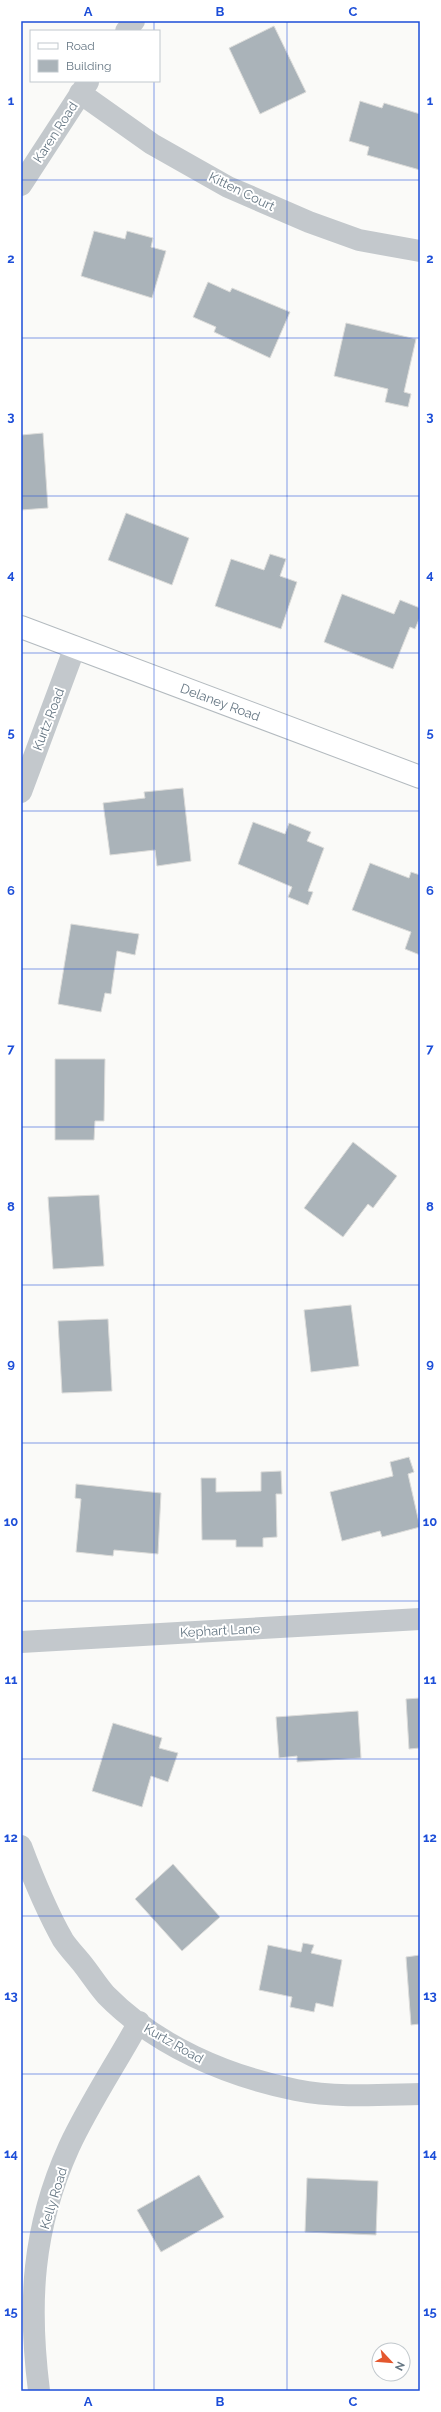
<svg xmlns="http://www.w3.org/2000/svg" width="441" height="2412" viewBox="0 0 441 2412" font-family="Raleway,sans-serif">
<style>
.building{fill:#aab3b9;stroke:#dcdcda}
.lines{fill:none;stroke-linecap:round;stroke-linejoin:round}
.secondary-casing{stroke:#b3babf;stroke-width:24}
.street{stroke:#c3c8cc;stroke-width:22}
.secondary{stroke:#fff;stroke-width:22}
.grid{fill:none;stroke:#1d4ed8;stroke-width:1;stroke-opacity:0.55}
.labels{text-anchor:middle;stroke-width:4;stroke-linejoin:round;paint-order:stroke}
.street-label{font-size:13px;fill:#657683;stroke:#fff}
.neatline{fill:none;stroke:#1d4ed8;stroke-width:1.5}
.grid-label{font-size:13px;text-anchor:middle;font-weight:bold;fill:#1d4ed8}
</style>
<rect width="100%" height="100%" fill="#fafaf8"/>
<path class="building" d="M274 26 306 92 260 114 229 48Z
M360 101 382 108 384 103 420 114V170L367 155 369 147 349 141Z
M94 231 125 239 127 231 153 238 151 247 166 251 152 298 81 276Z
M208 282 230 292 232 288 290 312 270 358 214 332 216 327 193 317Z
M346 323 416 339 404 392 411 394 408 407 385 402 388 389 334 376Z
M43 433 48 508 21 510V435Z
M126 513 189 538 172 585 108 560Z
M270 554 286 559 280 576 297 582 281 629 215 606 231 559 264 570Z
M342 594 394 614 400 600 420 608V617L415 629 410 627 393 669 324 642Z
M183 788 191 861 157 866 155 850 110 855 103 803 145 798 144 792Z
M253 822 285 834 289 823 311 832 307 841 324 848 308 891 313 892 308 905 288 897 292 887 238 864Z
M370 863 409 878 411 872 420 875V955L405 949 411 932 352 910Z
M71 924 139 934 135 955 117 951 111 994 105 993 101 1012 58 1004Z
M55 1059H105L104 1121H95L94 1140H55Z
M353 1142 397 1176 373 1208 368 1204 343 1237 304 1208Z
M99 1195 104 1266 53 1269 48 1197Z
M351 1305 359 1366 311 1372 304 1310Z
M108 1319 112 1391 62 1393 58 1321Z
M409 1457 414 1472 408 1474 420 1527 382 1537 380 1531 342 1541 330 1492 393 1476 390 1462Z
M281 1471 282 1494H276L277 1537 263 1538V1547H236V1540H202L201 1478H216V1492L261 1491V1472Z
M76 1484 161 1493 158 1554 114 1550 113 1556 76 1552 81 1499 75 1498Z
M420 1698V1748L409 1749 406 1699Z
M358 1711 361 1758 297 1762V1756L279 1758 276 1717Z
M113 1723 162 1738 159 1748 178 1753 168 1782 151 1776 142 1807 92 1791Z
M173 1864 220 1917 182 1951 135 1899Z
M303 1943 314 1945 311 1953 342 1960 333 2007 316 2003 314 2012 290 2007 292 1997 259 1990 268 1945 301 1952Z
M420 1955V2024L411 2025 406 1957Z
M199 2175 224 2217 161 2252 137 2210Z
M307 2178 378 2181 376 2235 305 2232Z"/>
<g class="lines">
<g class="secondary-casing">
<g id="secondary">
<path id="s1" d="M21 627 420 777"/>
</g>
</g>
<path class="street" d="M126 31 134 21
M80 93 152 144 228 187 309 222 359 240 420 251
M21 185 88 82
M21 792 75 647
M21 1642 420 1619
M21 1846C33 1878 46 1910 63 1940 69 1949 77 1957 84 1966 91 1975 98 1986 106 1995 156 2046 227 2076 296 2090 336 2098 379 2095 420 2094
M39 2391C28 2303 32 2229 69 2147 89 2104 116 2064 139 2022"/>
<use href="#secondary" class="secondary"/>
</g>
<path class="grid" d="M154 21V31M287 21V2391M154 81V2391M21 180H420M21 338H420M21 496H420M21 653H420M21 811H420M21 969H420M21 1127H420M21 1285H420M21 1443H420M21 1601H420M21 1759H420M21 1916H420M21 2074H420M21 2232H420"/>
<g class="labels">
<g class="street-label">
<text transform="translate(55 132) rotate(-57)" y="5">Karen Road</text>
<text transform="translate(242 191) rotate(26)" y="5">Kitten Court</text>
<text dy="5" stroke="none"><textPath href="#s1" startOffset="213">Delaney Road</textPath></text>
<text transform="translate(48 719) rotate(-69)" y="5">Kurtz Road</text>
<text transform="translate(220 1630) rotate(-3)" y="5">Kephart Lane</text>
<text transform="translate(174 2043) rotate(30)" y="5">Kurtz Road</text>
<text transform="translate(53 2198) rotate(-73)" y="5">Kelly Road</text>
</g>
</g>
<rect width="441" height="2412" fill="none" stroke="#ffffff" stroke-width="44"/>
<rect x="30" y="30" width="130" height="52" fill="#ffffff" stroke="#c1c8cd"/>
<rect x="38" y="43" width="20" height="6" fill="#ffffff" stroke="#c1c8cd"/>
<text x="66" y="50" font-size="12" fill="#657683">Road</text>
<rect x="38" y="60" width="20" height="12" fill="#aab3b9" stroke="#c1c8cd"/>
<text x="66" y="70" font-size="12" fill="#657683">Building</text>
<g transform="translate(391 2362) rotate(116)"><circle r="19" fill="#ffffff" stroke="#c1c8cd"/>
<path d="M0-3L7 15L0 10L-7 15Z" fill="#e4572e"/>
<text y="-6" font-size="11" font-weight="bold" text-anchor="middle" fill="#657683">N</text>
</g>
<rect x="22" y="22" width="397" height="2368" class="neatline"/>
<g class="grid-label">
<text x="88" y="16">A</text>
<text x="220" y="16">B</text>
<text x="353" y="16">C</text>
<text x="11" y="105">1</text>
<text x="430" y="105">1</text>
<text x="11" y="263">2</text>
<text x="430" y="263">2</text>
<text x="11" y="421">3</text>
<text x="430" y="421">3</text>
<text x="11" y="579">4</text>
<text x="430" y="579">4</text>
<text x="11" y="737">5</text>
<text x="430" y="737">5</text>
<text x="11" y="895">6</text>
<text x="430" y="895">6</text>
<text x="11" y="1053">7</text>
<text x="430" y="1053">7</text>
<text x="11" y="1211">8</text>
<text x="430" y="1211">8</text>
<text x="11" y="1368">9</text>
<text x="430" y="1368">9</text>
<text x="11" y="1526">10</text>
<text x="430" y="1526">10</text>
<text x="11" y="1684">11</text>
<text x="430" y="1684">11</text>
<text x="11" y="1842">12</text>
<text x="430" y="1842">12</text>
<text x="11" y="2000">13</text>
<text x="430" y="2000">13</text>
<text x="11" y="2158">14</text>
<text x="430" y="2158">14</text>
<text x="11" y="2316">15</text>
<text x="430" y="2316">15</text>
<text x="88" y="2406">A</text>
<text x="220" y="2406">B</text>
<text x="353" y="2406">C</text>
</g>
</svg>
